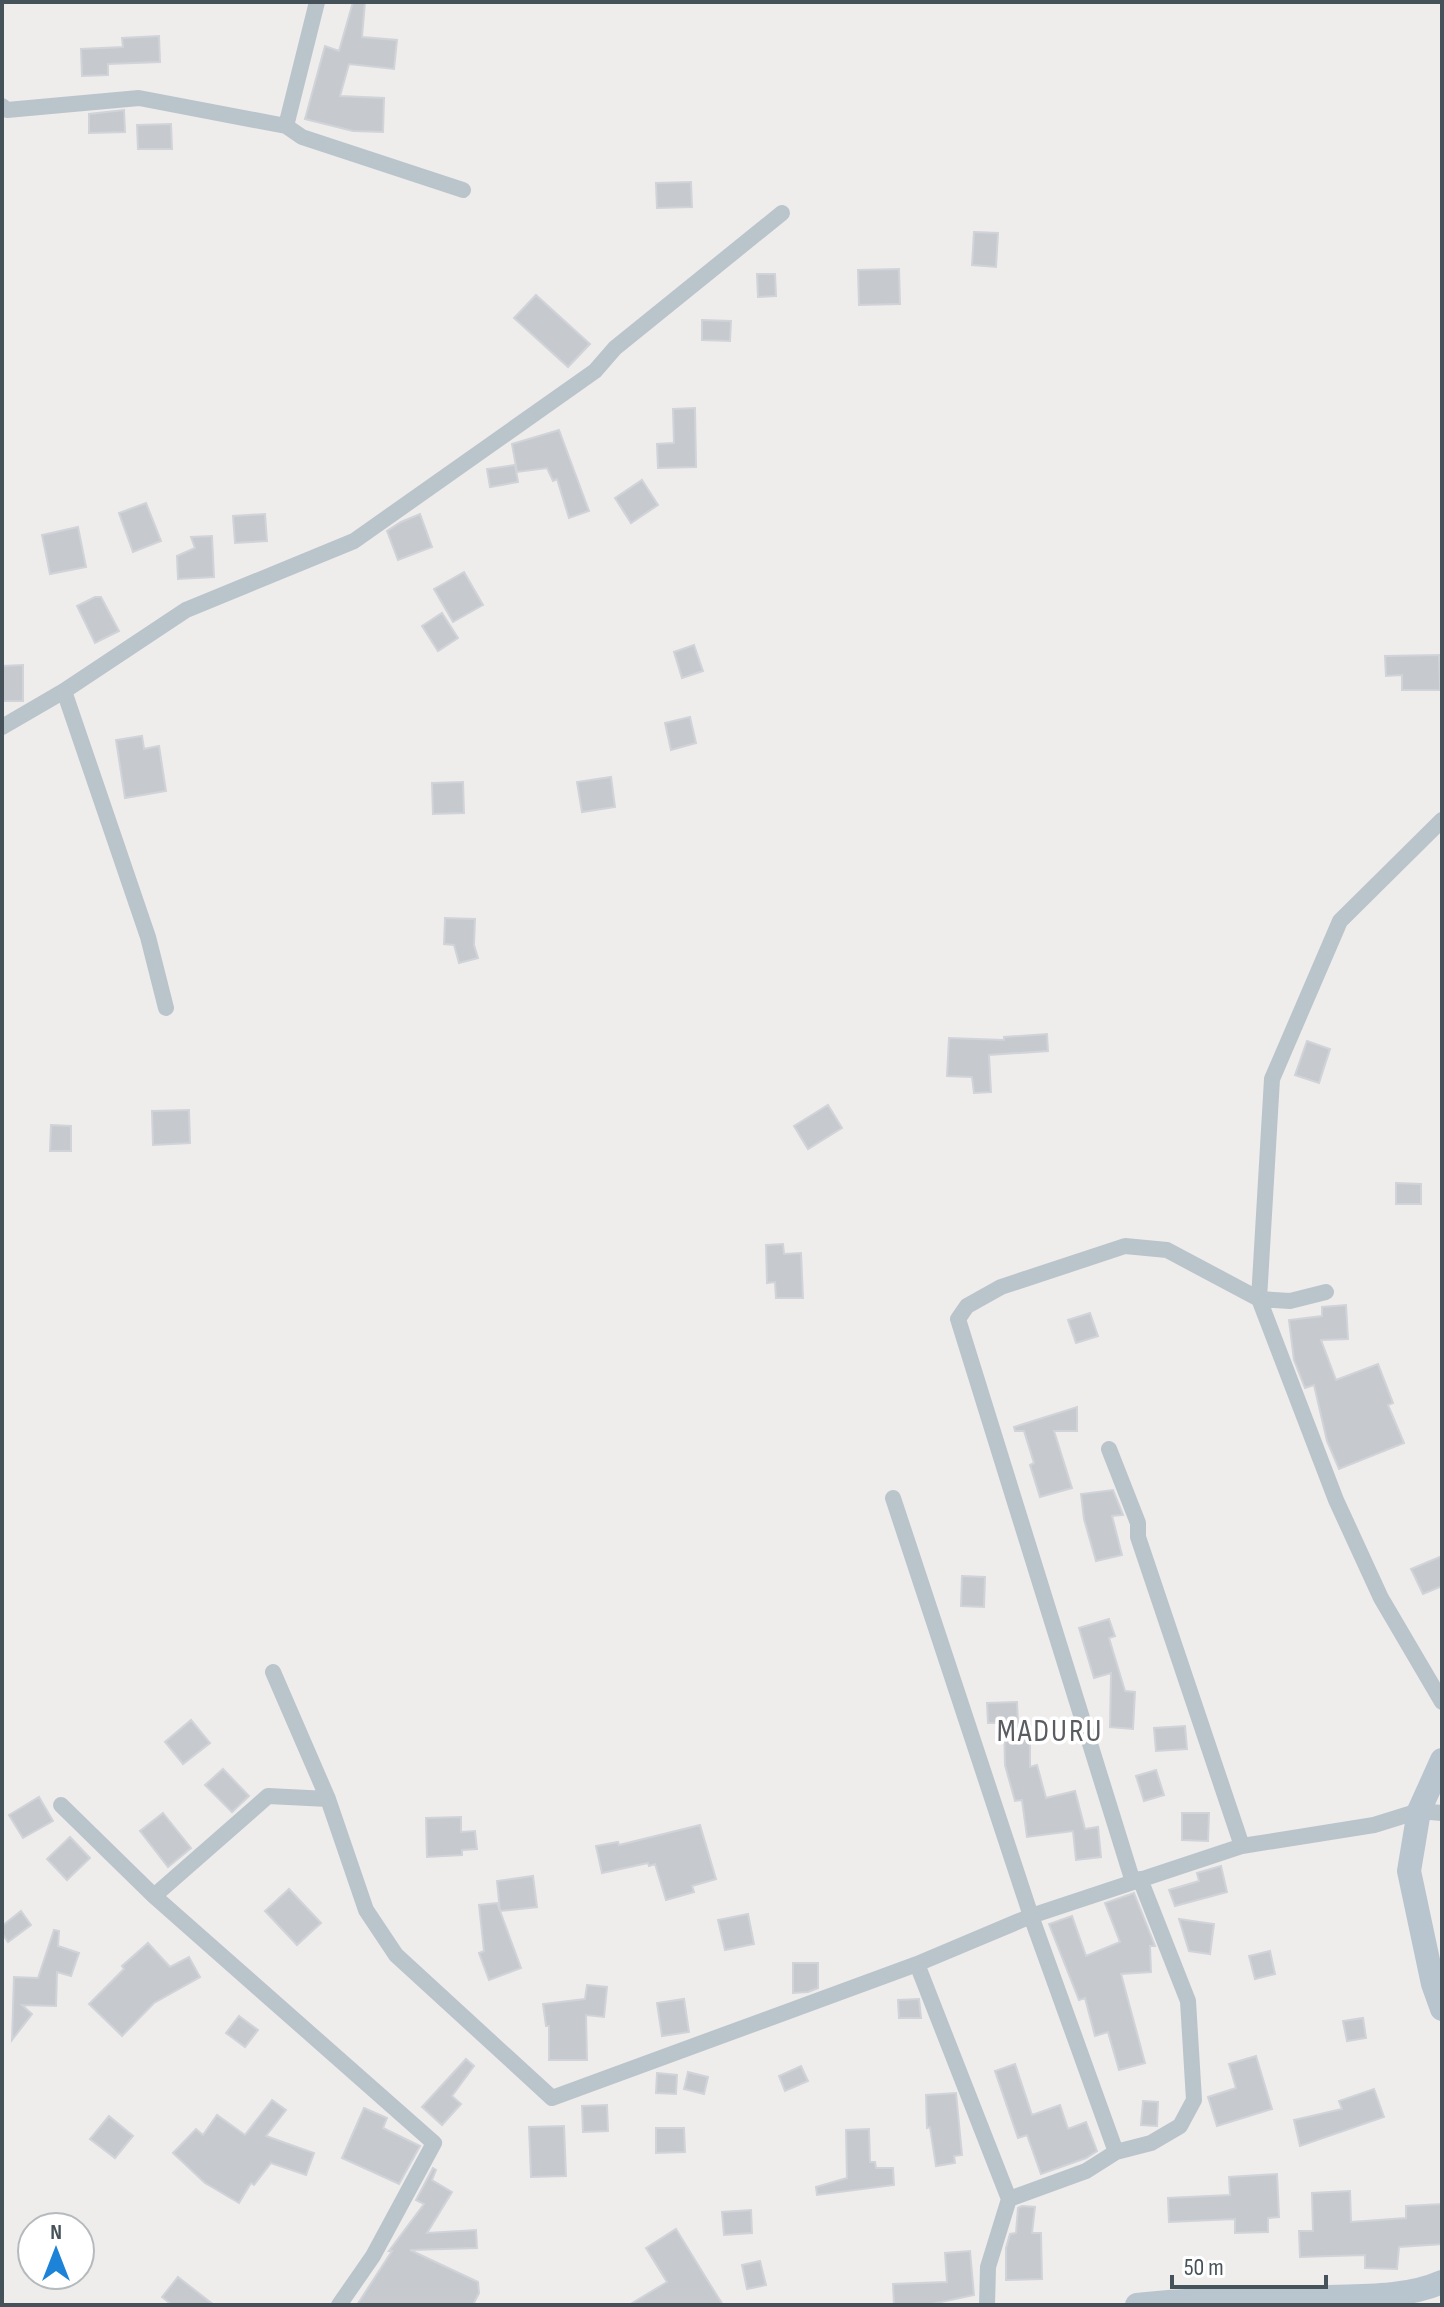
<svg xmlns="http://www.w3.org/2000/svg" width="1444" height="2307" viewBox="0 0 1444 2307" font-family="'Sofia Sans Condensed',sans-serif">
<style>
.building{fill:#c6cacf;stroke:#d0d3d8;stroke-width:2}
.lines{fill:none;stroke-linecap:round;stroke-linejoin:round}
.street{stroke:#bac5cb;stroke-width:16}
.secondary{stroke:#b8c5ce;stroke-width:24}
.labels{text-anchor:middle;stroke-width:7;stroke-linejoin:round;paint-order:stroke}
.quarter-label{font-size:32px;letter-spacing:2px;fill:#595d61;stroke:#fff}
</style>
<rect width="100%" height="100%" fill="#efecec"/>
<path class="building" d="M353 2H365L362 37 397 40 394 69 349 64 340 96 384 98 383 132 353 131 305 119 325 46 339 51Z
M159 36 160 62 108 64V75L82 76 81 49 123 47 122 38Z
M124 110 125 132 89 133V114Z
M171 124 172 149H138L137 125Z
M691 182 692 207 657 208 656 183Z
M974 232 998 233 996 267 972 265Z
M899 269 900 304 859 305 858 270Z
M757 274H775L776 296 758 297Z
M536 295 590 344 568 367 514 318Z
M702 320 731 321 730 341 702 340Z
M695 408 696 467 658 468 657 444 674 443 673 409Z
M559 430 589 511 569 518 557 479 553 481 547 468 517 472 512 444Z
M515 465 518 482 490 487 487 469Z
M642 480 658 505 631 523 615 498Z
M146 503 161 541 133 552 119 513Z
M265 514 267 541 235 543 233 516Z
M420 514 432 547 398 560 387 531 401 522Z
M78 527 86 567 50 574 42 535Z
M212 536 214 577 178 579 177 556 195 548 191 537Z
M464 572 483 605 453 622 434 589Z
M95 597H101L119 631 95 643 77 606Z
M442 613 458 638 438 651 422 626Z
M694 645 703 671 682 678 674 652Z
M1439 655 1440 690H1402V675L1386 676 1385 656Z
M23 665V701H2V666Z
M690 717 696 743 671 750 665 723Z
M142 736 144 749 159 746 166 791 125 798 116 740Z
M611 777 615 807 582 812 577 782Z
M463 782 464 813 433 814 432 783Z
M445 918 475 919 474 945 478 958 459 963 454 945 444 944Z
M1047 1034 1048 1051 989 1055 991 1092 974 1093 972 1077 947 1076 949 1038 1004 1040V1037Z
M1307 1041 1330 1049 1319 1083 1295 1075Z
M828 1105 842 1128 808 1149 794 1126Z
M189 1110 190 1143 153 1145 152 1111Z
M51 1125 71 1126V1151H50Z
M1396 1183 1421 1184V1204H1396Z
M783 1244 784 1254 801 1253 803 1298H776L775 1282 767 1283 766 1245Z
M1346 1305 1348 1339 1321 1340 1336 1380 1378 1364 1393 1403 1388 1405 1404 1443 1339 1469 1327 1441 1314 1385 1305 1388 1294 1360 1289 1320 1322 1316V1307Z
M1090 1313 1098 1336 1076 1343 1068 1320Z
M1077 1407V1431H1054L1072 1488 1040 1497 1030 1465 1034 1463 1024 1431H1015L1014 1427Z
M1113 1490 1123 1515 1112 1516 1122 1555 1096 1561 1084 1519 1081 1494Z
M1442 1556V1586L1423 1594 1411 1569Z
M962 1576 985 1577 984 1607 961 1606Z
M1109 1619 1115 1636 1109 1638 1125 1691 1135 1692 1133 1729 1110 1727 1111 1673 1094 1678 1079 1628Z
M1017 1702 1018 1723H988L987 1703Z
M191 1720 210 1743 183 1764 165 1742Z
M1030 1724V1767L1037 1765 1046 1798 1075 1791 1085 1829 1098 1827 1101 1857 1076 1860 1073 1831 1027 1837 1022 1800 1015 1801 1005 1765 1004 1725Z
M1185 1726 1187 1749 1156 1751 1154 1728Z
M223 1769 249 1796 232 1812 205 1785Z
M1156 1770 1164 1795 1144 1801 1136 1776Z
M39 1797 53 1821 23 1838 9 1815Z
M163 1813 191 1848 168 1867 140 1831Z
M1182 1813H1209L1208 1841 1182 1840Z
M461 1817V1832L475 1831 477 1849 462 1850V1855L427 1857 426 1818Z
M700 1825 716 1879 692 1886 694 1892 666 1900 655 1864 649 1866 648 1863 602 1873 596 1846 618 1842 619 1845Z
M70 1837 90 1858 67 1880 47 1859Z
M1221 1866 1227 1892 1175 1906 1169 1890 1199 1881 1197 1873Z
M533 1876 537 1907 500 1911 497 1881Z
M289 1889 321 1923 297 1945 265 1911Z
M1134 1893 1155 1946H1150L1151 1972 1121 1974 1145 2063 1119 2070 1108 2032 1095 2036 1085 1998 1079 2000 1049 1924 1072 1916 1086 1956 1120 1942 1105 1903Z
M497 1903 521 1968 489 1980 479 1953 484 1951 479 1905Z
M21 1911 31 1925 8 1942 2 1933V1926Z
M748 1914 754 1944 725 1950 718 1920Z
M1179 1919 1214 1924 1210 1954 1189 1951Z
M54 1930 59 1931 58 1946 79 1953 71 1976 57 1972 56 2006 22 2005 32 2014 12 2040 14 1977 38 1978Z
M148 1943 170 1967 189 1957 200 1977 154 2003 122 2036 89 2004 124 1969 122 1966Z
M1270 1951 1275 1974 1255 1979 1249 1956Z
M793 1963H818V1988L808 1992 793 1993Z
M587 1985 607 1987 604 2017 586 2015 587 2060H549V2026H546L543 2004 585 1999Z
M684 1999 689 2032 662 2036 657 2003Z
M919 1999 921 2018H899L898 2000Z
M239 2016 258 2030 245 2047 226 2033Z
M1363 2018 1366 2038 1347 2041 1343 2021Z
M1256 2056 1272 2109 1217 2126 1208 2097 1236 2088 1229 2064Z
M466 2059 474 2066 452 2096 461 2104 442 2125 422 2107Z
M1015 2064 1032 2115 1060 2105 1068 2129 1086 2122 1097 2151 1086 2158 1041 2174 1027 2135 1018 2138 995 2071Z
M801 2066 808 2081 785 2091 779 2076Z
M688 2072 708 2077 704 2094 684 2089Z
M657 2073 677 2075 676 2094 656 2093Z
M1374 2089 1384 2117 1300 2146 1294 2120 1342 2109 1339 2101Z
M956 2093 962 2155 954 2156 955 2163 936 2166 930 2127 927 2128 926 2095Z
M272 2100 286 2110 266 2136 314 2153 306 2175 271 2163 254 2185 251 2183 239 2203 205 2183 173 2153 196 2129 203 2135 217 2115 245 2135Z
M1143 2101 1158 2102 1157 2126 1141 2125Z
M607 2105 608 2131 583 2132 582 2106Z
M364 2108 387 2118 383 2128 420 2146 399 2184 342 2158Z
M109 2116 133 2136 115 2158 90 2139Z
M564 2126 566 2176 531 2177 529 2127Z
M656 2128H684L685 2152 656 2153Z
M869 2129 870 2162H875L876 2168H893L894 2185 817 2195 816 2187 847 2178 846 2130Z
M433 2168 436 2170 432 2180 452 2192 427 2233 476 2230 477 2248 410 2250 478 2282 479 2293 473 2305H357L392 2251H389L424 2204 416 2200Z
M1277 2174 1279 2217 1268 2218V2232L1235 2233V2219L1169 2222 1168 2198 1230 2195 1229 2177Z
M1350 2191 1351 2222 1406 2218V2206L1442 2204V2244L1399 2247 1397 2269 1365 2268V2255L1300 2257 1299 2231H1313L1312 2193Z
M1022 2206 1035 2207 1032 2233H1041L1042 2279 1006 2280V2248L1010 2234 1016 2233 1018 2208Z
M751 2210 752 2233 724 2235 722 2212Z
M676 2229 711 2286 723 2305H629L667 2282 646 2248Z
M970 2251 974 2295 927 2305H894L893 2284 947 2282 945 2253Z
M760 2261 766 2285 747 2289 742 2265Z
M178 2277 214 2305H172L162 2297Z"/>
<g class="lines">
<path class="street" d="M2 106 7 110 139 98 286 126 302 137 463 190
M286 126 317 2
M64 691 148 937 166 1008
M2 727 64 691 186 610 354 541 595 371 615 348 782 213
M1442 820 1340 921 1272 1079 1259 1299 1336 1500 1381 1598 1442 1702
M1109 1449 1138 1523V1537L1242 1846
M893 1498 1031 1916 1116 2152
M273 1672 328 1799 366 1910 396 1955 552 2098 917 1964 1031 1916 1242 1846 1374 1825 1419 1811 1442 1813
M61 1805 154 1896 434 2143 373 2256 339 2305
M1133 1882 958 1319 967 1306 1001 1287 1125 1246 1167 1250 1259 1299 1290 1301 1326 1292
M154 1896 268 1796 328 1799
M917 1964 1009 2199 1086 2171 1116 2152 1151 2143 1180 2126 1194 2100 1188 2001 1140 1879
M987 2305 988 2267 1009 2199"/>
<path class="secondary" d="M1442 1760 1419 1811 1409 1871 1433 1984 1442 2009
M1137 2305C1198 2298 1260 2299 1321 2297 1360 2296 1406 2298 1442 2282"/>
</g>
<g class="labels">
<g class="quarter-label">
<text x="1050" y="1741">MADURU</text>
</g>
</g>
<rect width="1444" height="2307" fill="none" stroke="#455259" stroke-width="8"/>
<g transform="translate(56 2251)"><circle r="38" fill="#ffffff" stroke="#b5babd" stroke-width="2"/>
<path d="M0-6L14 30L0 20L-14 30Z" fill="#1d83d8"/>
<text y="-12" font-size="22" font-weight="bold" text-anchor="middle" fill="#455259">N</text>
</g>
<path d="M1172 2275v12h154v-12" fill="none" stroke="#455259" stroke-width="4"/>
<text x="1184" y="2275" font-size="24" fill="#455259" stroke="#ffffff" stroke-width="6" paint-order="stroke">50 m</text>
</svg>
